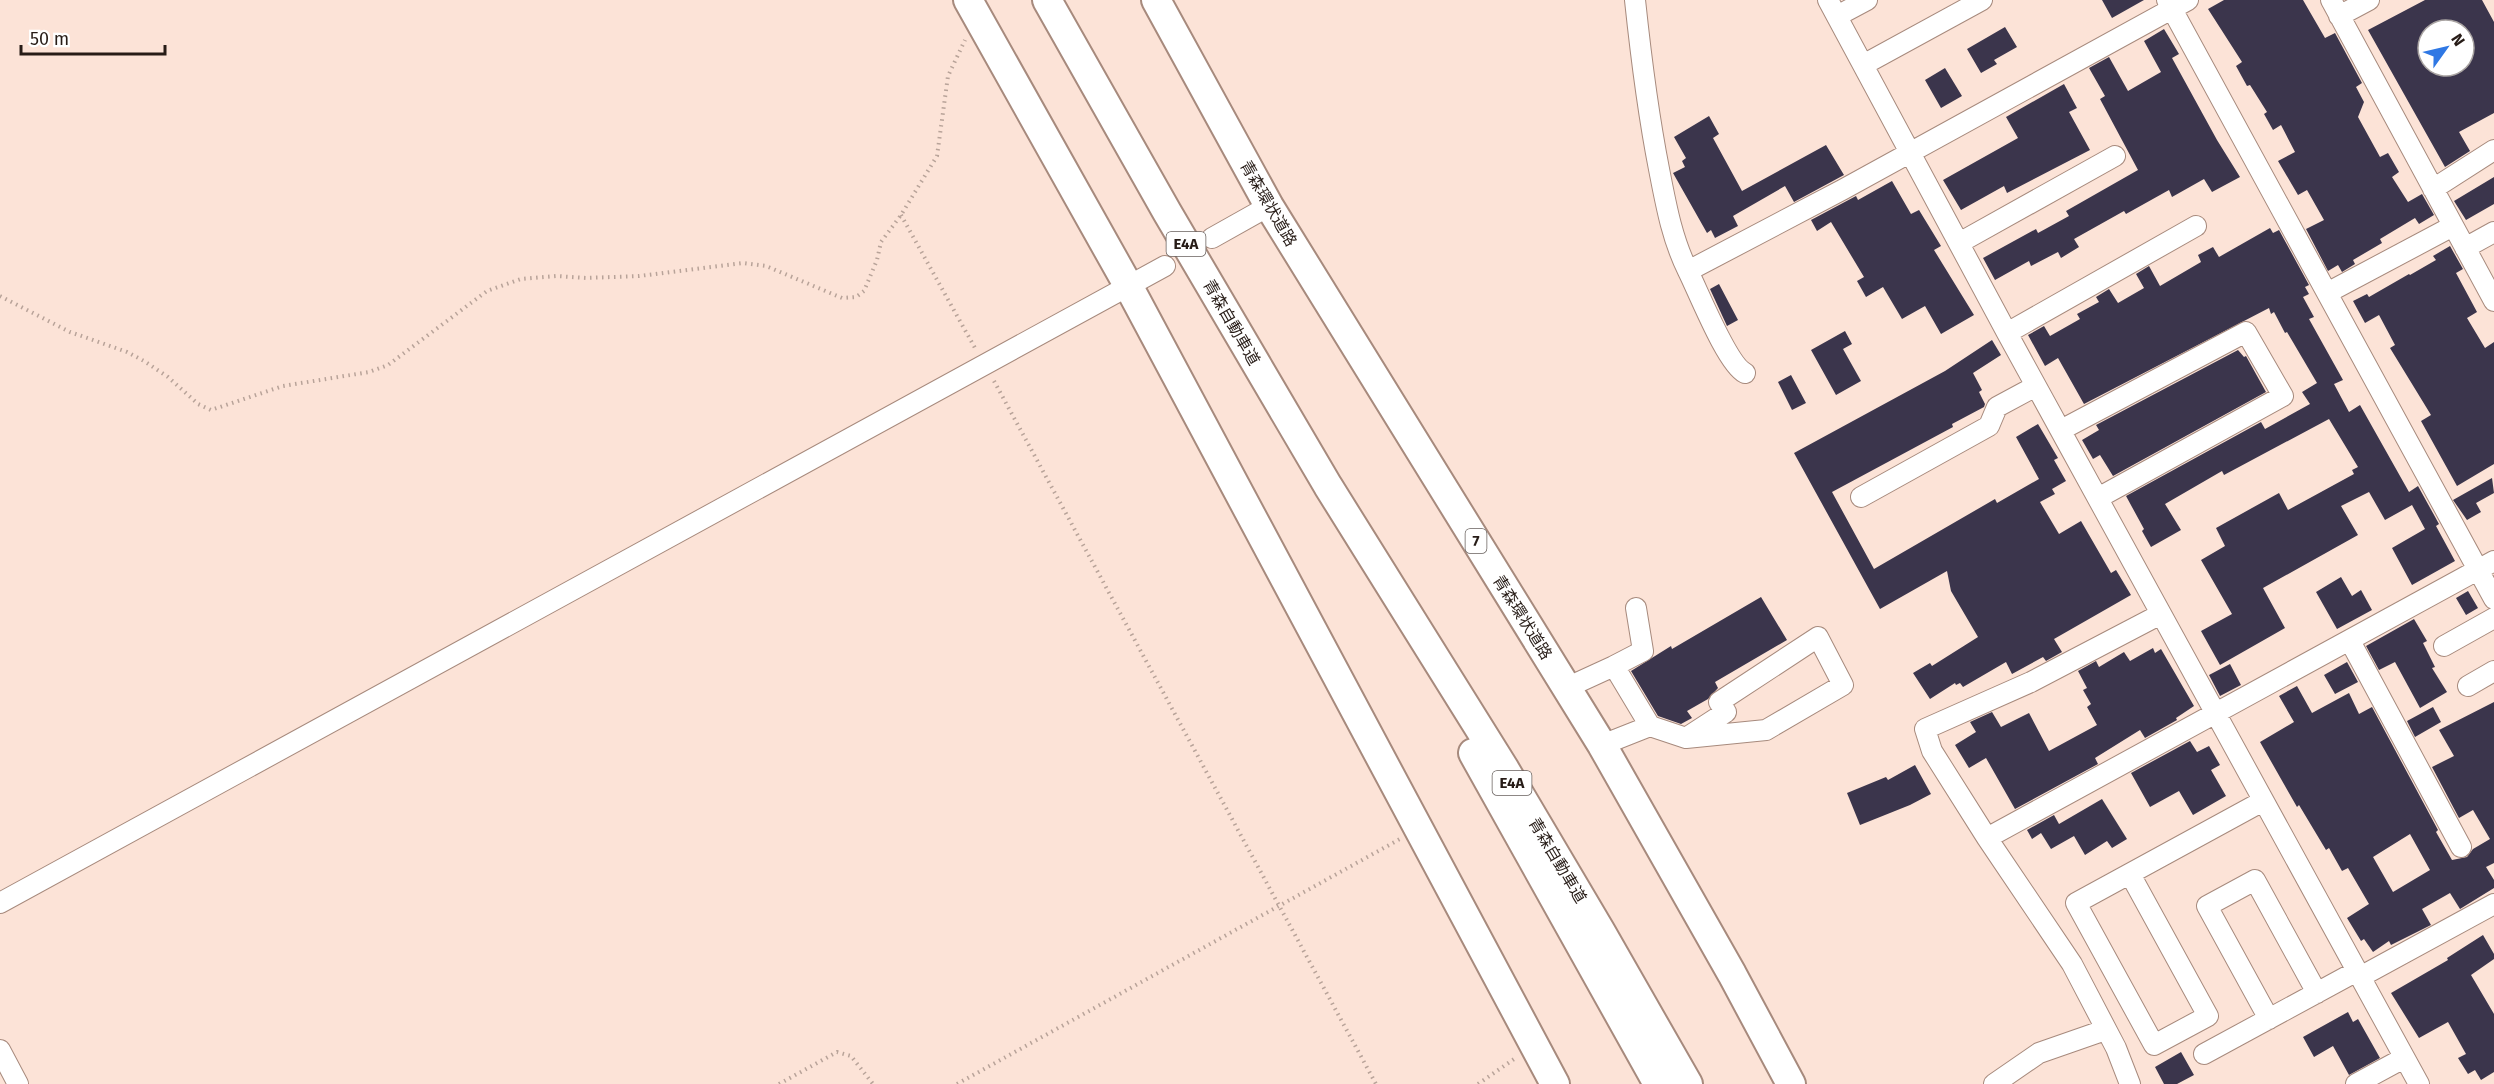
<svg xmlns="http://www.w3.org/2000/svg" width="2494" height="1084" viewBox="0 0 2494 1084" font-family="'Fira Sans','Noto Sans JP',sans-serif">
<style>
.building{fill:#3b354c;fill-rule:evenodd}
.lines{fill:none;stroke-linecap:round;stroke-linejoin:round}
.minor-casing{stroke:#a78a7d;stroke-width:22}
.highway-casing{stroke:#a78a7d;stroke-width:32}
.path{stroke:#b8a399;stroke-width:4;stroke-dasharray:1.5 4.5;stroke-linecap:butt}
.minor{stroke:#fff;stroke-width:20}
.highway{stroke:#fff;stroke-width:28}
.labels{text-anchor:middle;stroke-width:6;stroke-linejoin:round;paint-order:stroke}
.shield{fill:#fff;stroke:#68605d;stroke-width:1.5}
.shield-label{font-size:15px;font-weight:bold;fill:#271c17}
.street-label{font-size:16px;fill:#271c17;stroke:#fff}
</style>
<rect width="100%" height="100%" fill="#fce3d7"/>
<path class="building" d="M2102 0H2144L2112 18Z
M2224 0H2303L2325 38 2335 33 2362 83 2356 87 2364 102 2358 117 2380 157 2388 153 2399 172 2392 177 2408 202 2422 194 2434 215 2419 224 2415 218 2380 239 2382 243 2353 260 2355 264 2342 272 2338 265 2328 271 2306 229 2324 220 2307 190 2298 195 2278 161 2295 152 2281 125 2273 130 2264 114 2267 112 2250 85 2247 86 2236 66 2242 62 2208 9Z
M2425 0H2482L2494 22V113L2459 132 2470 151 2445 167 2368 30ZM2428 30H2464V66H2428Z
M2005 27 2017 47 1994 60 1997 64 1981 73 1967 49Z
M2164 29 2179 54 2172 58 2217 140 2240 177 2212 192 2204 179 2172 197 2169 190 2126 214 2124 211 2074 239 2079 247 2061 258 2058 252 2031 266 2029 261 1995 280 1983 258 2036 229 2038 233 2069 216 2066 211 2138 170 2100 99 2105 96 2089 68 2109 57 2128 91 2161 72 2144 41Z
M1945 68 1962 96 1941 108 1925 80Z
M2064 84 2077 108 2069 112 2090 150 2007 193 2004 186 1961 210 1943 180 2018 138 2006 117Z
M1709 116 1719 134 1713 138 1742 191 1826 145 1844 175 1794 202 1785 186 1733 216 1738 226 1715 238 1711 230 1707 233 1673 173 1685 167 1682 161 1686 158 1674 137Z
M2494 177V204L2466 220 2454 201Z
M1892 181 1911 214 1919 210 1941 246 1934 250 1974 315 1941 334 1925 306 1902 319 1883 287 1866 297 1857 281 1864 277 1831 222 1817 231 1811 220 1856 196 1858 200Z
M2270 228 2273 233 2279 230 2309 285 2305 287 2309 294 2303 297 2314 317 2309 319 2343 380 2334 384 2349 412 2360 405 2409 492 2418 486 2439 524 2436 526 2455 561 2412 585 2392 548 2425 529 2412 505 2385 520 2369 492 2341 506 2358 535 2263 588 2285 628 2220 665 2201 631 2232 614 2201 560 2225 546 2216 528 2279 493 2288 510 2354 474 2352 470 2358 467 2329 419 2224 475 2222 471 2165 504 2181 530 2151 547 2142 531 2144 529 2126 496 2261 422 2265 429 2310 404 2302 392 2317 383 2287 332 2285 333 2274 312 2271 314 2269 308 2084 404 2058 358 2045 366 2028 335 2044 326 2050 336 2080 319 2077 314 2099 302 2096 297 2109 289 2118 303 2144 288 2136 274 2149 266 2160 286 2201 262 2198 255 2213 247 2219 257Z
M2450 246 2463 269 2456 273 2477 312 2467 318 2485 348 2494 342V464L2457 486 2421 421 2431 415 2390 348 2395 345 2379 315 2365 323 2353 301 2367 294 2369 297 2409 274 2410 275 2436 260 2433 256Z
M1719 284 1738 320 1727 326 1710 289Z
M1845 331 1852 344 1843 349 1861 381 1836 395 1811 350Z
M1992 340 2001 355 1973 373 1982 390 1979 392 1985 404 1984 407 1952 424 1953 427 1832 492 1874 569 1995 499 1997 503 2039 479 2016 437 2038 424 2058 458 2054 460 2066 481 2052 489 2055 494 2040 502 2059 534 2081 521 2111 573 2116 570 2131 595 2054 639 2062 652 2046 661 2043 657 2012 674 2006 662 1963 687 1960 683 1956 685 1955 683 1930 699 1913 673 1930 663 1932 666 1978 637 1951 591 1947 571 1880 609 1794 453 1945 371Z
M2238 350 2244 357 2246 356 2266 392 2113 476 2100 455 2093 459 2082 440 2099 430 2096 425Z
M1791 375 1806 403 1792 410 1778 382Z
M2492 478 2494 493 2476 503 2481 512 2467 520 2453 500Z
M2341 577 2352 596 2361 590 2372 610 2337 629 2316 592Z
M2468 591 2478 608 2466 615 2456 598Z
M1761 597 1787 640 1715 682 1718 688 1708 699 1687 711 1692 718 1681 724 1658 716 1631 671 1671 646 1672 649Z
M2414 619 2427 641 2423 643 2435 667 2432 668 2447 692 2420 708 2395 662 2379 670 2366 646Z
M2153 648 2155 653 2161 649 2194 706 2176 718 2177 720 2145 738 2140 730 2095 758 2098 764 2015 809 1986 758 1969 768 1955 745 1976 732 1970 722 1992 712 2001 727 2029 713 2049 751 2097 725 2087 707 2091 704 2083 690 2087 688 2078 671 2096 661 2099 667 2124 652 2130 661Z
M2347 662 2358 682 2335 694 2324 675Z
M2230 664 2241 685 2220 696 2209 675Z
M2297 686 2312 713 2349 693 2359 714 2372 707 2438 830 2436 832 2452 860 2467 857 2473 849 2490 839 2473 810 2459 818 2432 767 2454 756 2439 730 2494 702V863L2486 867 2494 880V888L2460 909 2450 893 2422 909 2431 925 2391 945 2389 941 2373 952 2364 939 2361 941 2347 918 2369 904 2348 868 2342 871 2329 848 2326 850 2299 805 2297 807 2260 742 2294 722 2279 696ZM2410 834 2430 870 2393 892 2373 857Z
M2433 707 2441 722 2415 737 2407 721Z
M2190 741 2197 752 2209 746 2220 765 2211 770 2226 796 2193 815 2179 791 2150 807 2131 773Z
M1915 765 1931 794 1910 805 1860 825 1847 793 1886 777 1888 780Z
M2102 799 2127 839 2112 848 2107 841 2085 855 2074 836 2051 849 2041 833 2032 839 2027 830 2054 815 2059 824Z
M2483 935 2494 954V959L2471 975 2494 1014V1072L2481 1080 2475 1070 2468 1074 2458 1058 2466 1054 2448 1022 2419 1038 2391 993 2448 960 2447 958Z
M2348 1012 2353 1022 2358 1019 2380 1058 2349 1075 2333 1046 2314 1057 2303 1037Z
M2181 1052 2194 1075 2177 1084H2164L2155 1067Z"/>
<g class="lines">
<g class="minor-casing">
<path id="minor" d="M1635 0C1641 57 1648 113 1659 169 1666 205 1672 239 1688 271
M1828 0 2007 333 2419 1084
M2167 0 2494 599
M2331 0 2494 301
M1837 16 1867 0
M2339 16 2369 0
M1863 65 1982 0
M2433 189 2494 150
M1212 238 1269 206
M1959 243 2115 156
M2465 248 2494 232
M2327 293 2453 226
M2007 333 2196 226
M1745 373C1727 364 1699 293 1688 271L1842 190 2188 0
M2061 430 2246 332 2283 396 2098 498
M1861 497 1989 426 1997 407 2036 386
M2350 641 2461 847
M2444 646 2494 618
M1614 666 1643 651 1636 608
M2468 686 2494 671
M1566 688 1614 666 1650 726 1602 745
M1650 726 1686 738 1766 730 1843 685 1818 637 1719 702 1726 712 1686 738
M1987 838 2494 561
M2130 874 2208 1016 2154 1045 2076 903 2263 801
M0 903 1165 266
M2360 977 2494 904
M2269 1019 2207 906 2255 880 2317 993
M0 1050 18 1084
M2204 1054 2357 971
M1994 1084 2039 1053 2105 1030
M2130 1084 2116 1048 2072 964 1987 838 1932 751 1925 729 2031 682 2161 614
M2356 1084 2404 1058"/>
</g>
<g class="highway-casing">
<path id="highway" d="M968 0 1129 287 1555 1084
M1047 0 1167 212 1328 486 1504 768 1601 932 1688 1084
M1156 0 1269 206 1602 745 1732 974 1791 1084
M1473 753 1658 1084"/>
</g>
<path class="path" d="M901 215 975 348
M0 296 70 332 127 352 144 361 168 377 198 404 211 410 283 386 369 372 388 365 487 291 521 279 556 276 586 278 639 276 743 263 766 266 842 298 856 297 864 291 877 260 881 242 901 215 937 156 948 76 965 40
M994 381 1376 1084
M779 1084 837 1052 851 1056 873 1084
M957 1084 1400 839
M1478 1084 1517 1057"/>
<use href="#minor" class="minor"/>
<use href="#highway" class="highway"/>
</g>
<g class="labels">
<g class="shield">
<rect x="1166.5" y="232" width="39" height="24" rx="4.5"/>
<rect x="1465.5" y="529" width="21" height="24" rx="4.5"/>
<rect x="1492.5" y="771" width="39" height="24" rx="4.5"/>
</g>
<g class="shield-label">
<text x="1186" y="249">E4A</text>
<text x="1476" y="546">7</text>
<text x="1512" y="788">E4A</text>
</g>
<g class="street-label">
<text transform="translate(1269 203) rotate(60)" y="6">青森環状道路</text>
<text transform="translate(1232 322) rotate(60)" y="6">青森自動車道</text>
<text transform="translate(1523 617) rotate(58)" y="6">青森環状道路</text>
<text transform="translate(1558 860) rotate(59)" y="6">青森自動車道</text>
</g>
</g>
<g transform="translate(2446 48) rotate(56)"><circle r="28" fill="#ffffff" stroke="#a9a4a2" stroke-width="1.5"/>
<path d="M0-4.5L10 22L0 15L-10 22Z" fill="#2f78e4"/>
<text y="-9" font-size="16" font-weight="bold" text-anchor="middle" fill="#271c17">N</text>
</g>
<path d="M21 45v9h144v-9" fill="none" stroke="#271c17" stroke-width="3"/>
<text x="30" y="45" font-size="18" fill="#271c17" stroke="#ffffff" stroke-width="4.5" paint-order="stroke">50 m</text>
</svg>
